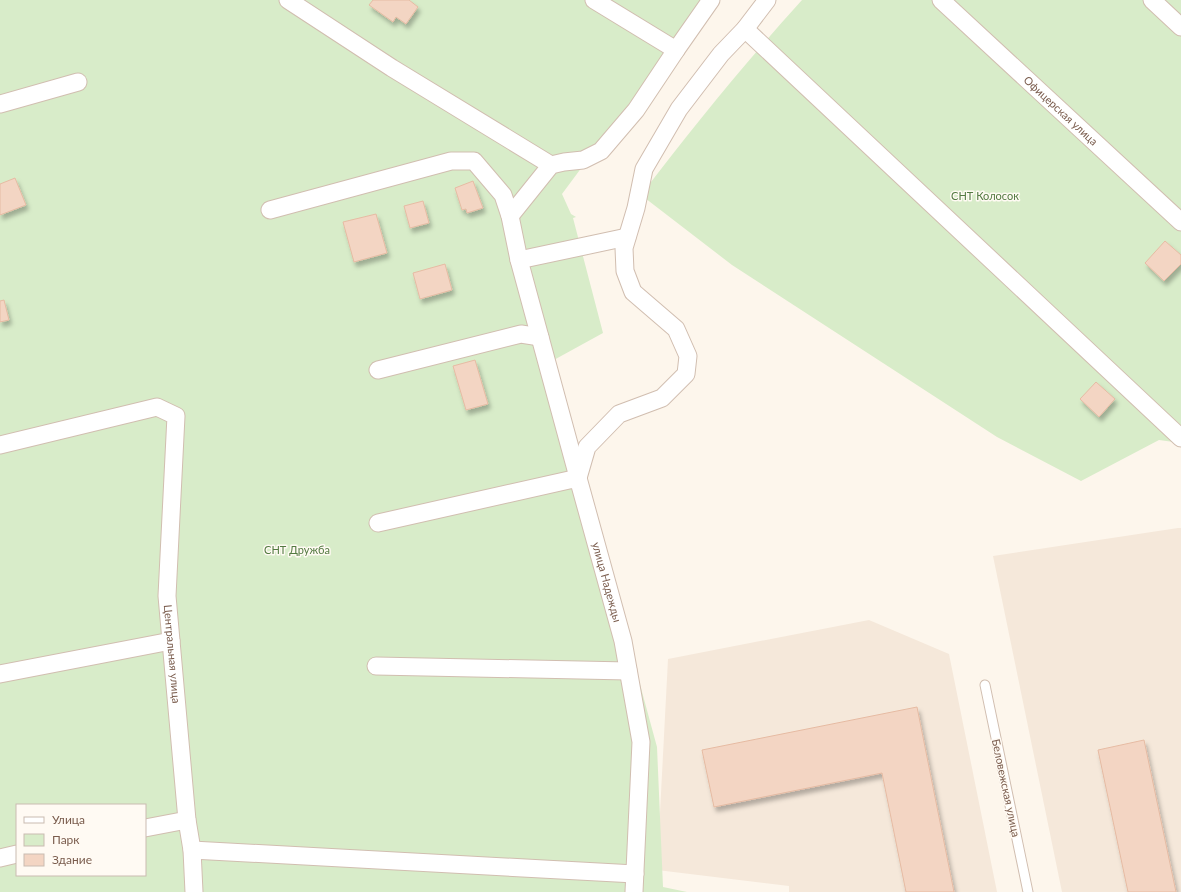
<svg xmlns="http://www.w3.org/2000/svg" width="1181" height="892" viewBox="0 0 1181 892" font-family="Lato,sans-serif">
<style>
.residential{fill:#f5e8da}
.green{fill:#d8ecc9;fill-rule:evenodd}
.building{fill:#f3d5c3;stroke:#e6bba3;filter:url(#shadow)}
.lines{fill:none;stroke-linecap:round;stroke-linejoin:round}
.service-casing{stroke:#d1beb0;stroke-width:11}
.minor-casing{stroke:#d1beb0;stroke-width:19}
.service{stroke:#fff;stroke-width:9}
.minor{stroke:#fff;stroke-width:17}
.labels{text-anchor:middle;stroke-width:3;stroke-linejoin:round;paint-order:stroke}
.street-label{font-size:11px;fill:#7a5c4d;stroke:#fffaf3}
.park-label{font-size:11px;fill:#537a41;stroke:#fffaf3}
</style>
<defs>
<filter id="shadow"><feDropShadow dx="2.5" dy="4.5" stdDeviation="2" flood-color="#0004"/></filter>
</defs>
<rect width="100%" height="100%" fill="#fdf6ec"/>
<path class="residential" d="M1178 528H1181V892H1062L993 556Z
M869 620 949 654 997 892H789V886L657 870 668 659Z"/>
<path class="green" d="M0 0H706L562 194 571 214 576 217 573 218 603 333 552 361 657 747 663 887 687 892H0ZM17 805H145V875H17Z
M802 0H1181V443L1159 440 1081 481 997 437 732 265 641 195C693 127 745 63 802 0Z"/>
<path class="building" d="M373 0H409L418 7 406 24 396 17 393 22 369 5Z
M15 178 26 205 0 215V184Z
M473 181 483 208 467 213 466 209 462 210 455 188Z
M423 201 429 223 410 228 404 206Z
M376 214 387 253 354 262 343 222Z
M1165 241 1181 255V264L1164 281 1145 263Z
M445 264 452 290 420 299 413 273Z
M4 300 9 320 0 322V301Z
M475 360 488 404 466 410 453 366Z
M1096 382 1115 399 1099 417 1080 399Z
M917 707 954 892H906L882 773 714 807 702 750Z
M1144 740 1176 892H1128L1098 750Z"/>
<g class="lines">
<g class="service-casing">
<path id="service" d="M985 685 1028 892"/>
</g>
<g class="minor-casing">
<g id="minor">
<path d="M288 0 392 68 551 165"/>
<path d="M594 0 676 50"/>
<path id="s1" d="M941 0 1181 222"/>
<path d="M1152 0 1181 27"/>
<path d="M745 29 1181 438"/>
<path d="M0 104 78 82"/>
<path d="M270 210 451 161H474L503 195 510 216 519 260"/>
<path d="M510 216 551 165 564 162 583 160 601 151 636 110 676 50 711 0"/>
<path d="M378 370 521 334 540 337"/>
<path id="s2" d="M0 445 157 407 176 416 167 596 187 820 192 850 194 892"/>
<path d="M578 477 519 260 627 237"/>
<path d="M578 478 587 447 619 414 662 398 686 374 688 356 676 329 633 292 625 271 624 248 636 208 644 169 679 109 721 54 745 29 767 0"/>
<path id="s3" d="M378 523 578 478 623 641 641 742 634 892"/>
<path d="M376 666 628 671"/>
<path d="M0 674 171 641"/>
<path d="M145 828 187 820"/>
<path d="M192 850 635 874"/>
<path d="M0 858 17 854"/>
</g>
</g>
<use href="#service" class="service"/>
<use href="#minor" class="minor"/>
</g>
<g class="labels">
<g class="street-label">
<text dy="4" stroke="none"><textPath href="#s1" startOffset="163">Офицерская улица</textPath></text>
<text dy="4" stroke="none"><textPath href="#s3" startOffset="313">улица Надежды</textPath></text>
<text dy="4" stroke="none"><textPath href="#s2" startOffset="421">Центральная улица</textPath></text>
<text transform="translate(1006 788) rotate(78)" y="4">Беловежская улица</text>
</g>
<g class="park-label">
<text x="985" y="200">СНТ Колосок</text>
<text x="297" y="554">СНТ Дружба</text>
</g>
</g>
<rect x="16" y="804" width="130" height="72" fill="#fffaf3" stroke="#cabbb1"/>
<rect x="24" y="817" width="20" height="6" fill="#ffffff" stroke="#cabbb1"/>
<text x="52" y="824" font-size="12" fill="#7a5c4d">Улица</text>
<rect x="24" y="834" width="20" height="12" fill="#d8ecc9" stroke="#cabbb1"/>
<text x="52" y="844" font-size="12" fill="#7a5c4d">Парк</text>
<rect x="24" y="854" width="20" height="12" fill="#f3d5c3" stroke="#cabbb1"/>
<text x="52" y="864" font-size="12" fill="#7a5c4d">Здание</text>
</svg>
